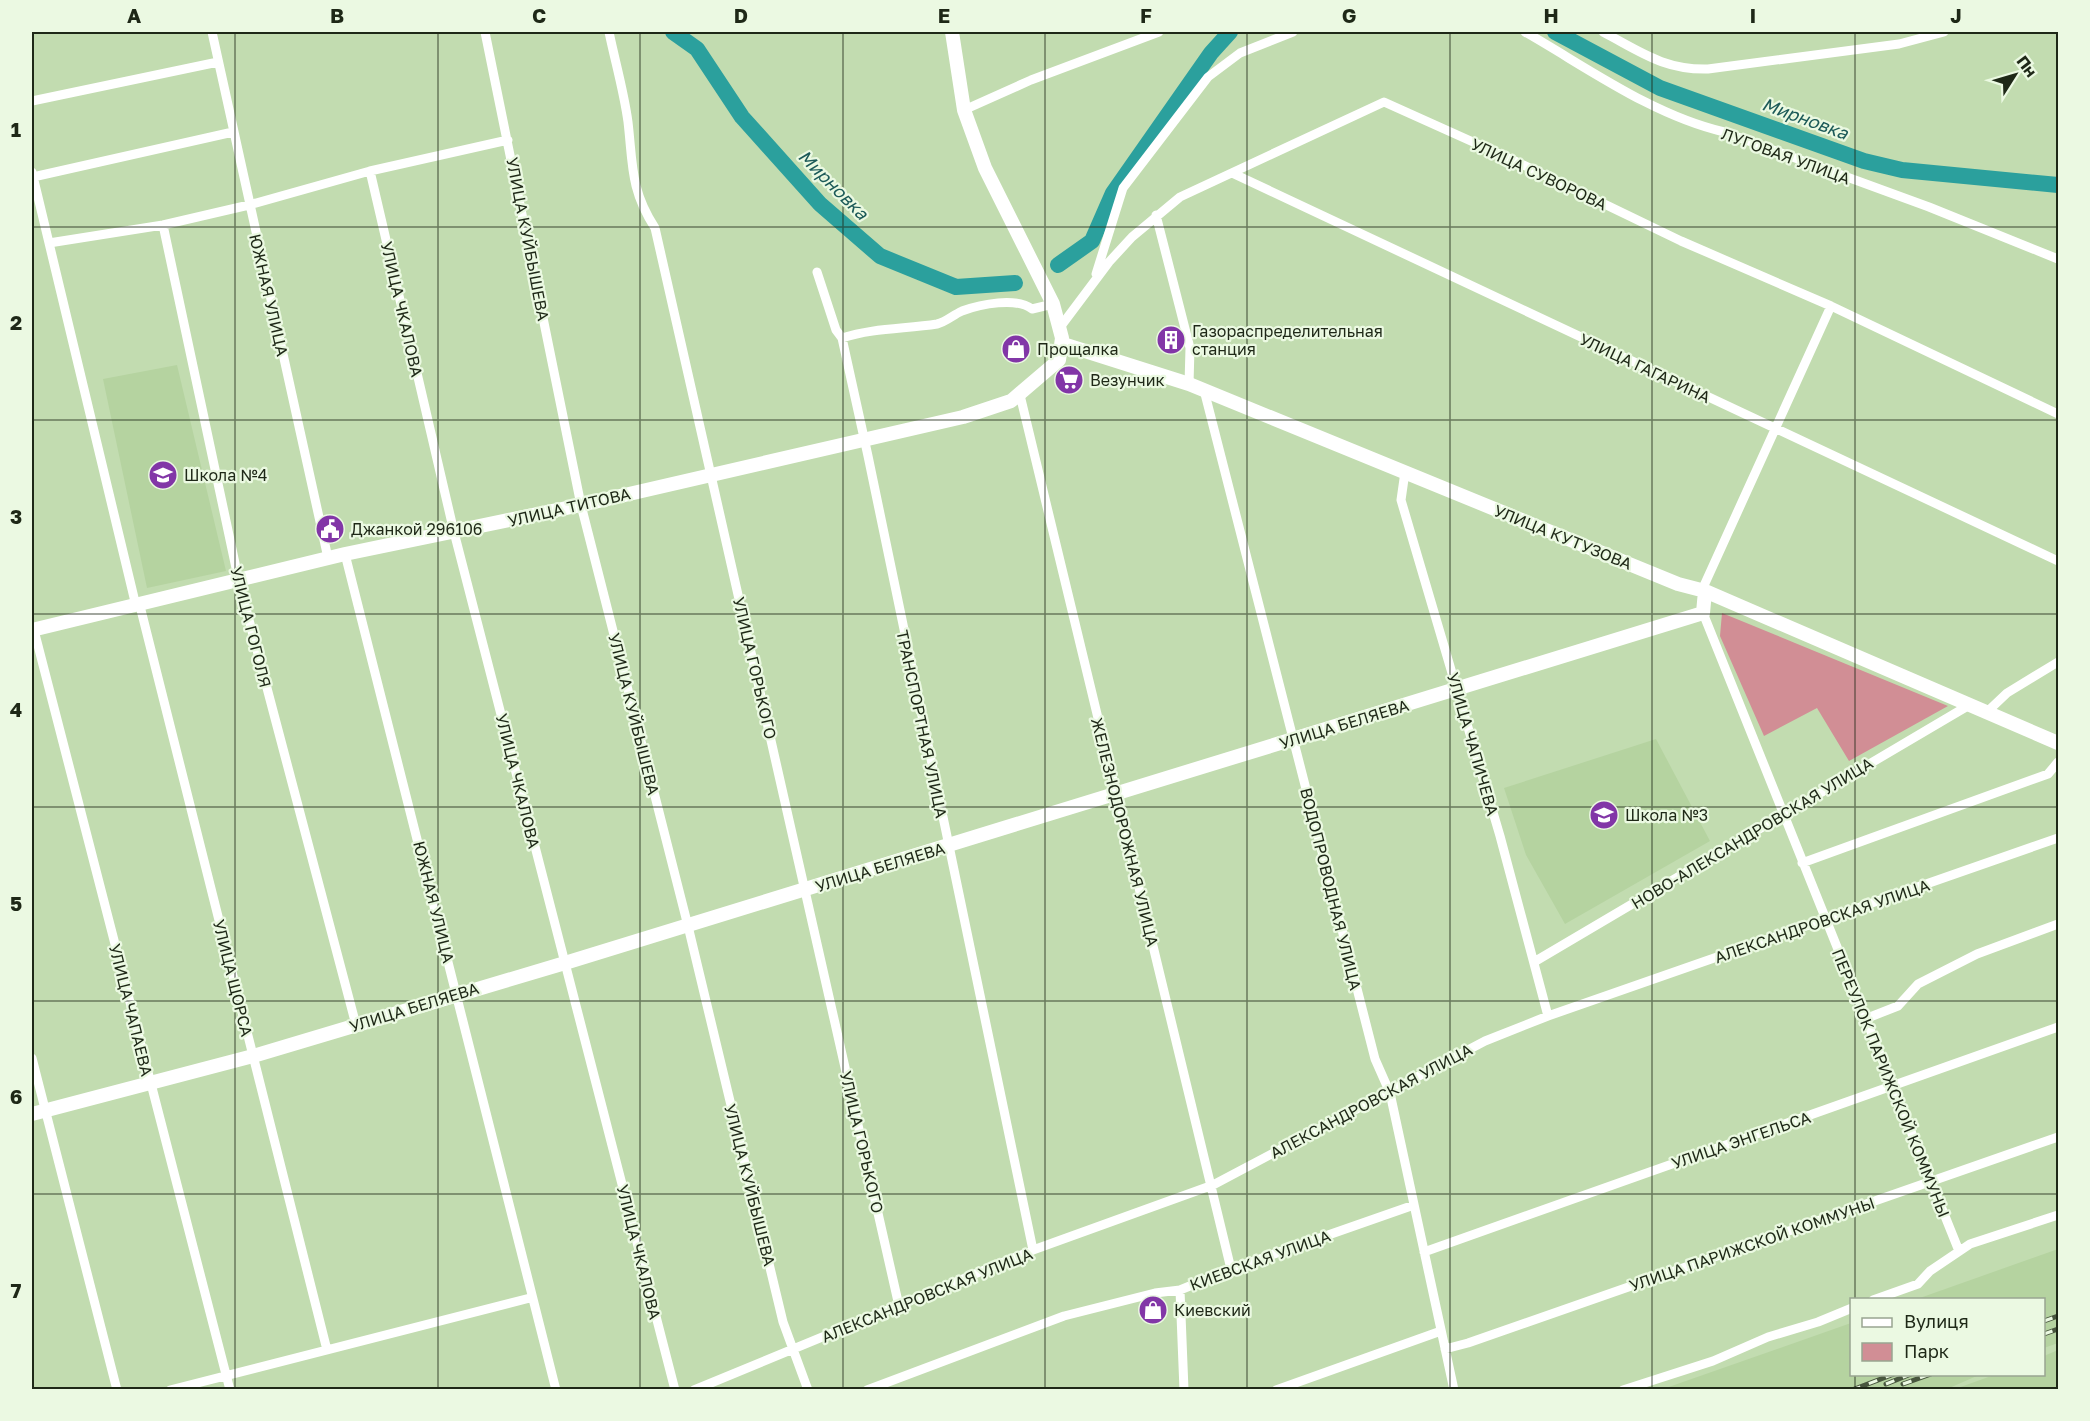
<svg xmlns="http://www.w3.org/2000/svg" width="2090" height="1421" viewBox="0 0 2090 1421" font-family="'Golos Text',sans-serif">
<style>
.built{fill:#b5d3a0}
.green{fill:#d18e95}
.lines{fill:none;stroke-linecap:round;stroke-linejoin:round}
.river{stroke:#2ba09d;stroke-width:16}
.street{stroke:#fff;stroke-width:9}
.secondary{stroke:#fff;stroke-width:14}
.rail-casing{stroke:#48563e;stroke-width:5}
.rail{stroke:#ebf9e2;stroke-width:3;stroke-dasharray:9;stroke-linecap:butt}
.grid{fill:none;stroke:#1e2817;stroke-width:1.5;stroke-opacity:0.55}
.labels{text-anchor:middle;stroke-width:4.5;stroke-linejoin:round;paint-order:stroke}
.street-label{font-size:16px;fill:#1e2817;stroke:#ebf9e2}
.poi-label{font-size:16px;fill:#1e2817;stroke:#ebf9e2;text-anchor:start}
.water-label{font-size:18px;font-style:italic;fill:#1c5a58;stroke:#ebf9e2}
.neatline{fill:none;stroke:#1e2817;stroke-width:2}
.grid-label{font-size:20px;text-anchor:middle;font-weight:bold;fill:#1e2817}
</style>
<rect width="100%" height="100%" fill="#c2dcb0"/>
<path class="built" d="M177 365 226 571 147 588 103 379Z
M1656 739 1710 841 1565 924 1526 855 1504 788Z
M2058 1249V1343L2044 1348V1300L1917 1299Z
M1851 1323 1852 1374 1979 1375 1947 1389H1663Z
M2058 1350V1389H1955L1994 1375 2044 1374V1356Z"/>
<path class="green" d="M1722 613 1948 706 1849 761 1817 708 1764 736 1720 636Z"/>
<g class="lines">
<path class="river" d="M673 32 697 49 742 117 820 204 880 256 956 287 1015 283
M1555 32 1660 88 1864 161 1902 170 2058 185
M1058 265 1092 241 1113 193 1211 53 1230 32"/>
<path class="street" d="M212 32 328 558
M485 32 581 505 688 926 783 1322 808 1390
M609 32C615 61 624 92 628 122 633 165 630 189 655 228L899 1306
M1525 32C1588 68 1652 115 1724 132L1929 207 2058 259
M1603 32C1641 52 1664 70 1708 69L1899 44 1944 32
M32 101 218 62
M964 110 1031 80 1159 32
M370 171 454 532 675 1390
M32 172 136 606
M1232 173 2058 561
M33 177 233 132
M1156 215 1190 348 1189 384
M163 225 239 582 356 1025
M49 243 163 225 249 205 370 171 508 140
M817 272 836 330 842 338 868 456 1033 1250
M1096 274 1123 188 1208 77 1240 53 1293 32
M1061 326 1109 262 1132 237 1180 197 1384 102 1513 160 1681 241 1831 306 2058 414
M842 338C873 328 905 329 937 324 946 322 953 315 962 311 981 304 1016 297 1032 309L1053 304
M1204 390 1375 1059 1390 1093 1454 1390
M1020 395 1231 1269
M1405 472 1401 500 1500 836 1548 1016
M345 554 556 1390
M1702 590 1831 306
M140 606 327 1350
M1703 613 1959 1251
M34 630 230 1390
M1988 711 2007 693 2058 662
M1802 863 2048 774 2058 762
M1534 962 1971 704
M1865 1019 1898 1006 1918 984 1977 954 2058 924
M32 1058 117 1390
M1424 1252 2058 1027
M1180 1290 1184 1390
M1873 1300 1918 1284 1930 1271 1970 1244 2058 1215
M1445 1349 1468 1343 2058 1137
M170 1390 530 1298
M694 1390 1033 1250 1213 1185 1485 1041 1548 1016 2058 838
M867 1390 1064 1316 1155 1293 1180 1290 1231 1269 1414 1205
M1276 1390 1441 1331
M1623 1390 1713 1361 1768 1337 1818 1322 1852 1308"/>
<path class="secondary" d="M1063 344 1189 384 1678 584 1705 591 2058 743
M32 630 345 554 581 505 963 417 1011 401 1059 360 1062 338 1053 304 985 168 964 110 952 32
M32 1114 253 1056 565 963 1703 613 1705 591"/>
<g class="rail-casing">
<path id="rail" d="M2044 1321 2058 1316
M2044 1334 2058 1329
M1886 1384 1911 1374
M1903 1384 1931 1374
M1852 1390 1894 1374"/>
</g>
<use href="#rail" class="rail"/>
</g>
<path class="grid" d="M235 32V1390M438 32V1390M640 32V1390M843 32V1390M1045 32V1390M1247 32V1390M1450 32V1390M1652 32V1390M1855 32V1300M32 227H2058M32 420H2058M32 614H2058M32 807H2058M32 1001H2058M32 1194H2058M1855 1374V1390"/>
<defs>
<g id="building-disc" transform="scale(1.5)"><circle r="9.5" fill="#8236a7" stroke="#ebf9e2"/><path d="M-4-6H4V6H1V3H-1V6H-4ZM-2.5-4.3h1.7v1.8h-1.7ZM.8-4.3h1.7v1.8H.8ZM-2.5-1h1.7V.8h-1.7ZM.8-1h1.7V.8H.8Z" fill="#fff"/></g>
<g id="shop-disc" transform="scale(1.5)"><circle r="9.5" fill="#8236a7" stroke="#ebf9e2"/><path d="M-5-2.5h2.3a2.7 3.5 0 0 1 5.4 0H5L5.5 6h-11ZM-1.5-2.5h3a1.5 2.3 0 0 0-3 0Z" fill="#fff"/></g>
<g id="supermarket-disc" transform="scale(1.5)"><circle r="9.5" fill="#8236a7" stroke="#ebf9e2"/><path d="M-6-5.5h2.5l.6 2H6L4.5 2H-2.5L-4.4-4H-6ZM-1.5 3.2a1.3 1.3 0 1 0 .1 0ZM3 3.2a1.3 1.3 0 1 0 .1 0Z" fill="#fff"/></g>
<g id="school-disc" transform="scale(1.5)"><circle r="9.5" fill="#8236a7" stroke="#ebf9e2"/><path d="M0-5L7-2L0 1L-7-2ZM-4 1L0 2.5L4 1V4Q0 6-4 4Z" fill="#fff"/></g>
<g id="civic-disc" transform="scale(1.5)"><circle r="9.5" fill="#8236a7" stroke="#ebf9e2"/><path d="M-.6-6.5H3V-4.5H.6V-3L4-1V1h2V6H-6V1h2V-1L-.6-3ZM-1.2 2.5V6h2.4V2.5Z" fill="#fff"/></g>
</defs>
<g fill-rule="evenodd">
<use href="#building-disc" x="1171" y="340"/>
<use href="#shop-disc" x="1016" y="349"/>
<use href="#supermarket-disc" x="1069" y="380"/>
<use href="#school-disc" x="163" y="475"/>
<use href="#civic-disc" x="330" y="529"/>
<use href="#school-disc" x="1604" y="815"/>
<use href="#shop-disc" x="1153" y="1310"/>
</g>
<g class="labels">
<g class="street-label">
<text transform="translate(1786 156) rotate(20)" y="6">ЛУГОВАЯ УЛИЦА</text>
<text transform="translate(1539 174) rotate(25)" y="6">УЛИЦА СУВОРОВА</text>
<text transform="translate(528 239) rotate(79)" y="6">УЛИЦА КУЙБЫШЕВА</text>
<text transform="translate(269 295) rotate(77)" y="6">ЮЖНАЯ УЛИЦА</text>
<text transform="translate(402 309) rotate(77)" y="6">УЛИЦА ЧКАЛОВА</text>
<text transform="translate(1645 368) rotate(25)" y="6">УЛИЦА ГАГАРИНА</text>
<text transform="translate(569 507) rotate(-13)" y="6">УЛИЦА ТИТОВА</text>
<text transform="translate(1563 537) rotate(22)" y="6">УЛИЦА КУТУЗОВА</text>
<text transform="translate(251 627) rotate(76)" y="6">УЛИЦА ГОГОЛЯ</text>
<text transform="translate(755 668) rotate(77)" y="6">УЛИЦА ГОРЬКОГО</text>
<text transform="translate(634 714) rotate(76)" y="6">УЛИЦА КУЙБЫШЕВА</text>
<text transform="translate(922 724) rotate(78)" y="6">ТРАНСПОРТНАЯ УЛИЦА</text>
<text transform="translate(1344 724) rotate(-17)" y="6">УЛИЦА БЕЛЯЕВА</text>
<text transform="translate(1473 744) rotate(74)" y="6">УЛИЦА ЧАПИЧЕВА</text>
<text transform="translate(518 781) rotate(76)" y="6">УЛИЦА ЧКАЛОВА</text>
<text transform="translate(1125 832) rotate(76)" y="6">ЖЕЛЕЗНОДОРОЖНАЯ УЛИЦА</text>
<text transform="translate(1752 833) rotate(-31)" y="6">НОВО-АЛЕКСАНДРОВСКАЯ УЛИЦА</text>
<text transform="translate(880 867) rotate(-17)" y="6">УЛИЦА БЕЛЯЕВА</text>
<text transform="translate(1331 889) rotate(76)" y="6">ВОДОПРОВОДНАЯ УЛИЦА</text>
<text transform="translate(434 902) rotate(76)" y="6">ЮЖНАЯ УЛИЦА</text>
<text transform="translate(1822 921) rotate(-19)" y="6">АЛЕКСАНДРОВСКАЯ УЛИЦА</text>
<text transform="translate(233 978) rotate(76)" y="6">УЛИЦА ЩОРСА</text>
<text transform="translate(414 1007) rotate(-17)" y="6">УЛИЦА БЕЛЯЕВА</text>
<text transform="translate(131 1010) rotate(76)" y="6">УЛИЦА ЧАПАЕВА</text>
<text transform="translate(1891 1083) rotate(68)" y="6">ПЕРЕУЛОК ПАРИЖСКОЙ КОММУНЫ</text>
<text transform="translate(1371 1101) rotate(-28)" y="6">АЛЕКСАНДРОВСКАЯ УЛИЦА</text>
<text transform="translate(1741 1140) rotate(-19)" y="6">УЛИЦА ЭНГЕЛЬСА</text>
<text transform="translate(862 1142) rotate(77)" y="6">УЛИЦА ГОРЬКОГО</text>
<text transform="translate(750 1185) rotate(76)" y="6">УЛИЦА КУЙБЫШЕВА</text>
<text transform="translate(1752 1244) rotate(-19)" y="6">УЛИЦА ПАРИЖСКОЙ КОММУНЫ</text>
<text transform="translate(639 1252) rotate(76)" y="6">УЛИЦА ЧКАЛОВА</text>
<text transform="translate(1260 1260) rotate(-20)" y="6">КИЕВСКАЯ УЛИЦА</text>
<text transform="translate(927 1295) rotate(-22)" y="6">АЛЕКСАНДРОВСКАЯ УЛИЦА</text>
</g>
<g class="poi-label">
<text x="1192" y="337">Газораспределительная<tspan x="1192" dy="18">станция</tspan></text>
<text x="1037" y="355">Прощалка</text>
<text x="1090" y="386">Везунчик</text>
<text x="184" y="481">Школа №4</text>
<text x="351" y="535">Джанкой 296106</text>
<text x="1625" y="821">Школа №3</text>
<text x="1174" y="1316">Киевский</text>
</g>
<g class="water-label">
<text transform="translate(1805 119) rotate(20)" y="6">Мирновка</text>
<text transform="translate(833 185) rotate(45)" y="6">Мирновка</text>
</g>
</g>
<rect width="2090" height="1421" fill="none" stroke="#ebf9e2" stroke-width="66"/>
<rect x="1850" y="1298" width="195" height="78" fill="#ebf9e2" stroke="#99a591" stroke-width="1.5"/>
<rect x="1862" y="1318" width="30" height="9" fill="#ffffff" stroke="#99a591" stroke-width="1.5"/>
<text x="1904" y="1328" font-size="18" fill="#1e2817">Вулиця</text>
<rect x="1862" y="1343" width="30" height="18" fill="#d18e95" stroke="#99a591" stroke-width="1.5"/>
<text x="1904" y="1358" font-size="18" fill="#1e2817">Парк</text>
<g transform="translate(2015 75) rotate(53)" stroke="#ebf9e2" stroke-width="4.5" paint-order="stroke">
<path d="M0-4.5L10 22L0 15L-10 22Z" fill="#1e2817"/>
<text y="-9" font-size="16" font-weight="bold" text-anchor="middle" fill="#1e2817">Пн</text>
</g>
<rect x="33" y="33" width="2024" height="1355" class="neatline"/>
<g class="grid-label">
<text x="134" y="23">A</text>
<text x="337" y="23">B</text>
<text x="539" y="23">C</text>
<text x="741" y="23">D</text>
<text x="944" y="23">E</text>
<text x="1146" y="23">F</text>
<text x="1349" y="23">G</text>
<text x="1551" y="23">H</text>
<text x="1753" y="23">I</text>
<text x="1956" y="23">J</text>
<text x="16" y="137">1</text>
<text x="16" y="330">2</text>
<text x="16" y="524">3</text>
<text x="16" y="717">4</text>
<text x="16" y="911">5</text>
<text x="16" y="1104">6</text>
<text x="16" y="1298">7</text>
</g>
</svg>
